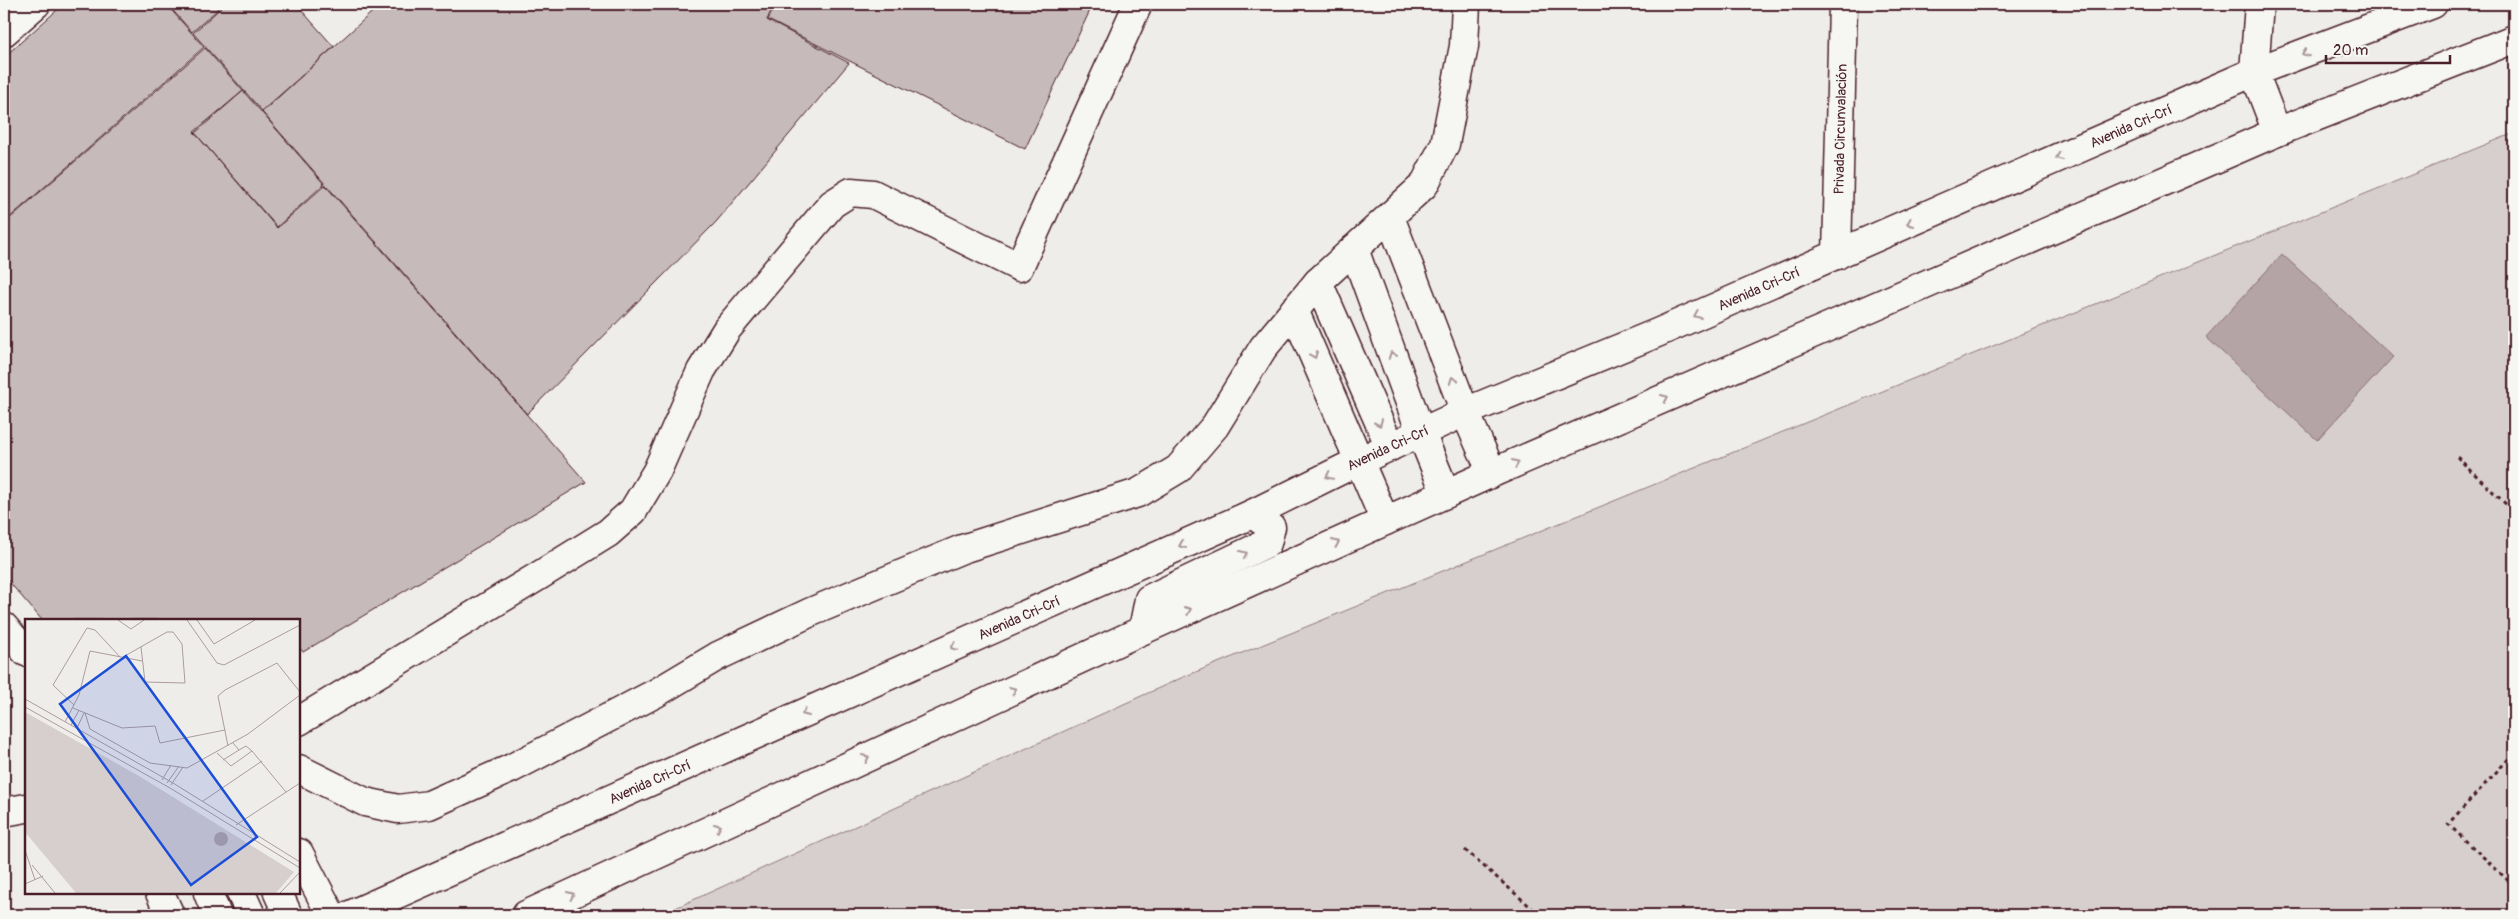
<svg xmlns="http://www.w3.org/2000/svg" width="2518" height="919" viewBox="0 0 2518 919" font-family="Pangolin,sans-serif">
<style>
.green{fill:#d7cfce;stroke:#90777c}
.water{fill:#b4a4a5;stroke:#8a6f74}
.building{fill:#c6babb;stroke:#4a1f2b}
.lines{fill:none;stroke-linecap:round;stroke-linejoin:round}
.minor-casing{stroke:#4a1f2b;stroke-width:31}
.major-casing{stroke:#4a1f2b;stroke-width:31}
.path{stroke:#4a1f2b;stroke-width:3;stroke-dasharray:4 4;stroke-linecap:butt}
.minor{stroke:#f6f6f2;stroke-width:28}
.major{stroke:#f6f6f2;stroke-width:28}
.oneway{stroke:#a99598}
.labels{text-anchor:middle;stroke-width:4.5;stroke-linejoin:round;paint-order:stroke}
.street-label{font-size:14px;fill:#4a1f2b;stroke:#f6f6f2}
.inset-road{fill:none;stroke:#ad9b9e;stroke-width:1}
.view{fill:#1d4ed8;fill-opacity:0.15;stroke:#1d4ed8;stroke-width:2.5}
.inset-edge{fill:none;stroke:#4a1f2b;stroke-width:2.5}
</style>
<rect width="100%" height="100%" fill="#efedea"/>
<filter id="ink" filterUnits="userSpaceOnUse"><feTurbulence type="fractalNoise" baseFrequency=".02" numOctaves="2"/><feDisplacementMap in="SourceGraphic" scale="10" xChannelSelector="R" yChannelSelector="G"/><feConvolveMatrix kernelMatrix="1 2 1 2 8 2 1 2 1" color-interpolation-filters="sRGB"/></filter>
<g filter="url(#ink)">
<path class="green" d="M2514 133V915H660L1181 678Z"/>
<path class="water" d="M2282 254 2393 357 2317 440 2206 337Z"/>
<path class="building" d="M64 4H166L204 47 8 219 4 215V57Z
M167 4H214L218 9 192 32Z
M225 4H296L334 47 262 111 193 33Z
M381 4H774L767 20 849 63 716 222 527 414 262 112Z
M776 4H1093L1025 149 768 20Z
M205 48 243 91 194 132 277 228 325 185 586 482 303 652 299 647V620H42L4 576V214L8 220Z
M243 91 324 184 277 227 195 133Z"/>
<g class="lines">
<g class="minor-casing">
<g id="minor">
<path d="M2259 4 2254 72 2277 132"/>
<path d="M4 32 36 4"/>
<path d="M1390 217 1465 412 1492 473"/>
<path d="M1354 249 1421 433 1446 494"/>
<path id="s1" d="M1837 255 1843 4"/>
<path d="M1318 282 1390 447"/>
<path d="M1294 310 1385 521"/>
<path d="M4 627 26 652"/>
<path d="M299 721 537 577 608 533 633 511 657 471 701 371 727 329 832 204 851 192 873 194 1019 267 1138 4"/>
<path d="M299 769 365 802 398 809 429 805 512 768 656 693 718 656 811 612 962 549 1138 493 1178 469 1215 426 1263 348 1318 282 1424 185 1445 144 1464 46 1466 4"/>
<path d="M4 812 26 808"/>
<path d="M299 853 331 915"/>
<path d="M160 893 170 915"/>
<path d="M208 893 217 915"/>
<path d="M241 893 251 915"/>
<path d="M278 893 288 915"/>
</g>
</g>
<g class="major-casing">
<g id="major">
<path d="M1143 630 1149 599 1267 543 1271 527 1252 514"/>
<path id="s2" d="M350 915 1252 514 1359 461 1465 412 1657 333 2254 72 2433 4"/>
<path d="M526 915 1143 630 1492 473 2277 132 2514 39"/>
</g>
</g>
<path class="path" d="M2457 457 2514 512
M2514 753 2448 824 2514 886
M1465 850 1540 915"/>
<use href="#minor" class="minor"/>
<use href="#major" class="major"/>
</g>
<defs><path id="oneway-chevron" d="M-2-3.5L2.5 0L-2 3.5" fill="none" stroke-width="1.6" stroke-linecap="round" stroke-linejoin="round" transform="scale(1.25)"/></defs>
<g class="oneway">
<use href="#oneway-chevron" transform="translate(2305 53) rotate(159)"/>
<use href="#oneway-chevron" transform="translate(2059 157) rotate(156)"/>
<use href="#oneway-chevron" transform="translate(1910 223) rotate(156)"/>
<use href="#oneway-chevron" transform="translate(1697 315) rotate(157)"/>
<use href="#oneway-chevron" transform="translate(1314 355) rotate(67)"/>
<use href="#oneway-chevron" transform="translate(1392 355) rotate(-110)"/>
<use href="#oneway-chevron" transform="translate(1453 380) rotate(-111)"/>
<use href="#oneway-chevron" transform="translate(1665 398) rotate(-24)"/>
<use href="#oneway-chevron" transform="translate(1379 423) rotate(66)"/>
<use href="#oneway-chevron" transform="translate(1516 463) rotate(-24)"/>
<use href="#oneway-chevron" transform="translate(1329 476) rotate(154)"/>
<use href="#oneway-chevron" transform="translate(1336 543) rotate(-24)"/>
<use href="#oneway-chevron" transform="translate(1182 545) rotate(156)"/>
<use href="#oneway-chevron" transform="translate(1244 554) rotate(-25)"/>
<use href="#oneway-chevron" transform="translate(1188 610) rotate(-24)"/>
<use href="#oneway-chevron" transform="translate(954 647) rotate(156)"/>
<use href="#oneway-chevron" transform="translate(1013 690) rotate(-25)"/>
<use href="#oneway-chevron" transform="translate(805 713) rotate(156)"/>
<use href="#oneway-chevron" transform="translate(866 758) rotate(-25)"/>
<use href="#oneway-chevron" transform="translate(718 827) rotate(-25)"/>
<use href="#oneway-chevron" transform="translate(571 895) rotate(-25)"/>
</g>
</g>
<g class="labels">
<g class="street-label">
<text dy="5" stroke="none"><textPath href="#s2" startOffset="1948">Avenida Cri-Crí</textPath></text>
<text dy="5" stroke="none"><textPath href="#s1" startOffset="126">Privada Circunvalación</textPath></text>
<text dy="5" stroke="none"><textPath href="#s2" startOffset="1542">Avenida Cri-Crí</textPath></text>
<text dy="5" stroke="none"><textPath href="#s2" startOffset="1138">Avenida Cri-Crí</textPath></text>
<text dy="5" stroke="none"><textPath href="#s2" startOffset="732">Avenida Cri-Crí</textPath></text>
<text dy="5" stroke="none"><textPath href="#s2" startOffset="328">Avenida Cri-Crí</textPath></text>
</g>
</g>
<g transform="translate(25 619)">
<rect width="275" height="275" fill="#efedea"/>
<path d="M0 93 114 157 269 253 251 274H51L0 213Z" fill="#d7cfce"/>
<path d="M189 220a7 7 0 1 1 14 0a7 7 0 1 1-14 0Z" fill="#b4a4a5"/>
<path class="inset-road" d="M93 1 106 10 119 1M162 1 192 44 199 46 275 6M172 1 189 25 230 1M98 38 142 13H148L157 25 160 64 120 63 116 28M0 80 148 164 275 243M49 86 28 66 62 9 70 11 95 38M0 88 145 169 275 249M48 89 97 109 130 107 135 124 200 111M60 94 65 110 125 144 162 149 223 115 275 76M40 103 54 76 65 32 117 42M46 106 54 91M52 109 59 94M203 127 193 77 200 71 252 44 275 73M227 132 261 173M192 134 206 147 227 132 221 127 214 131 208 124M198 141 214 131M137 161 146 146M142 164 154 147M146 166 158 148M178 182 237 142M211 206 275 164M0 231 10 261M7 246 30 274M0 265 18 257M255 274 275 253"/>
<path class="view" d="M101 37 232 218 166 266 35 85Z"/>
<rect width="275" height="275" class="inset-edge"/>
</g>
<rect width="2518" height="919" fill="none" stroke="#f6f6f2" stroke-width="20"/>
<rect x="10" y="10" width="2498" height="899" fill="none" stroke="#4a1f2b" stroke-width="2" filter="url(#ink)"/>
<path d="M2326 55v8h124v-8" fill="none" stroke="#4a1f2b" stroke-width="2.5"/>
<text x="2333" y="55" font-size="15" fill="#4a1f2b" stroke="#f6f6f2" stroke-width="4" paint-order="stroke">20 m</text>
</svg>
